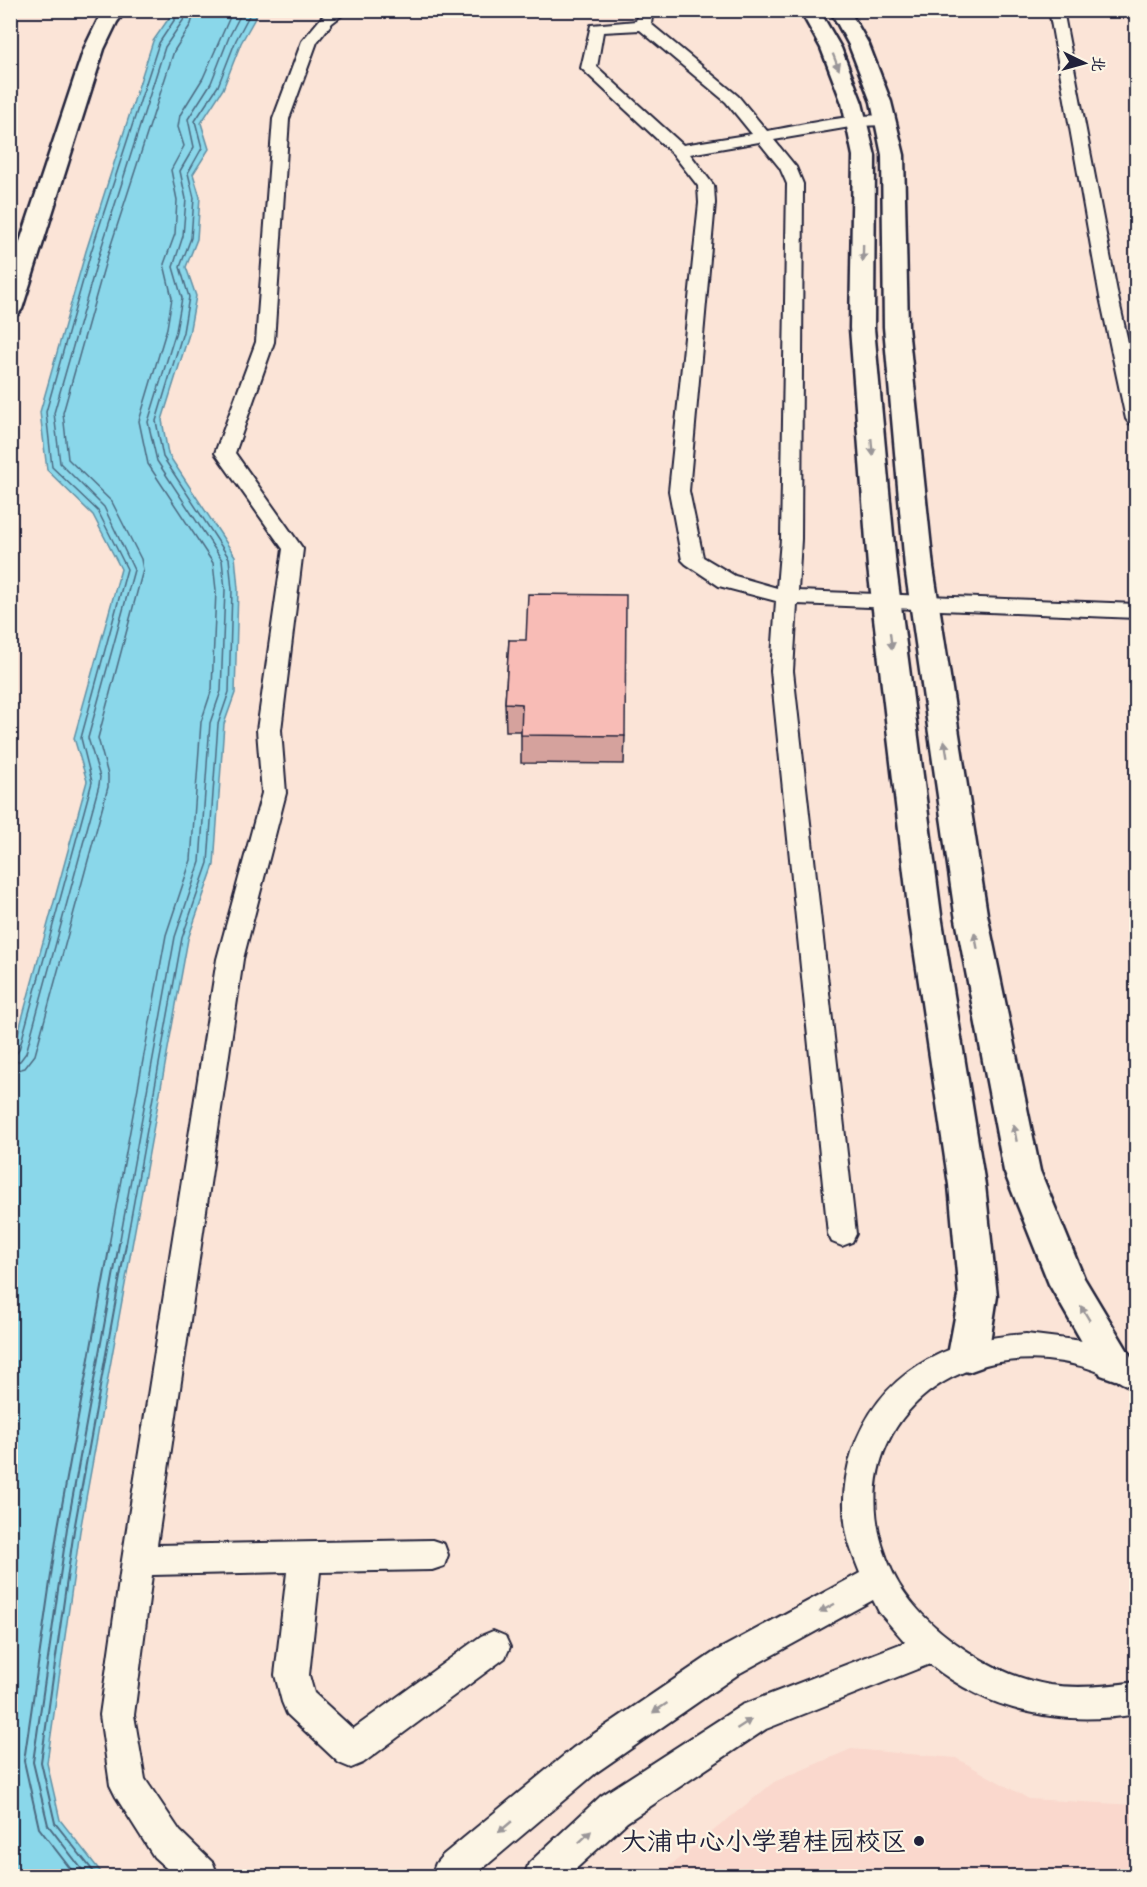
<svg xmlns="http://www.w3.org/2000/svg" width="1147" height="1887" viewBox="0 0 1147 1887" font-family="Caveat,'LXGW WenKai TC',sans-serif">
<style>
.built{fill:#fad8cd}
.water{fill:#8ad7ea;stroke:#608fa4;stroke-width:1.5}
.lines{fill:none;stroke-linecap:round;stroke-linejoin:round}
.shore-far1{stroke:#4c6a81;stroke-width:1.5}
.shore{stroke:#4c6a81;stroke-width:2}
.service-casing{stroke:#22223b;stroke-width:4}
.minor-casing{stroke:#22223b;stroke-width:5}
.tertiary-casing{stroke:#22223b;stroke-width:5}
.service{fill:#fcf5e5;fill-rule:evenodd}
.minor{fill:#fcf5e5;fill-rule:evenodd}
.tertiary{fill:#fcf5e5;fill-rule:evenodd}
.wall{fill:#d5a29d;stroke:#22223b;stroke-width:1.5}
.building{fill:#f8bcb6;stroke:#22223b;stroke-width:1.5}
.oneway{fill:#9a9698}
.poi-dot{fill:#22223b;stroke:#fcf5e5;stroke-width:2}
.labels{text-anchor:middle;stroke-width:4.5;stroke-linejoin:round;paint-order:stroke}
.near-poi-label{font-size:26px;fill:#22223b;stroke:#fcf5e5;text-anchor:end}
</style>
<rect width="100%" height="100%" fill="#fbe4d7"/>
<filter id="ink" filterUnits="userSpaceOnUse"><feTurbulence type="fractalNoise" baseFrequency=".0167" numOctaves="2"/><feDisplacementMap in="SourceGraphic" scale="12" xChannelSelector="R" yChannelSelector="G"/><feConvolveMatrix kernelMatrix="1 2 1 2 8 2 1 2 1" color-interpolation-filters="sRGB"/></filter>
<g filter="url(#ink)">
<path class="built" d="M851 1749 956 1758 1029 1799 1136 1805V1876H657L774 1782Z"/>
<path class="water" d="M174 11H259L241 43 223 89 201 123 209 149 193 174 200 197 197 239 186 267 196 296 189 334 162 420 168 454 235 556 238 589 235 693 224 724 214 865 188 939 80 1531 47 1763 60 1820 104 1876H11V1059L87 781 74 738 121 569 93 515 47 470 40 412 86 251 153 41Z"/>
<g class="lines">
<path class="shore-far1" d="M10 1055 16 1054 19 1050 92 782 81 738 127 569 98 511 52 467 46 412 91 252 159 43 177 16 178 10
M10 1063 20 1061 26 1053 99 785 100 777 88 738 134 570 104 507 60 463 54 413 99 255 165 47 184 19 186 10
M10 1072 25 1068 35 1055 108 787V775L98 738 143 570 141 559 112 502 68 459 63 413 107 257 174 51 191 24 195 10
M109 1245 166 935 191 860 201 722 212 689 216 590 213 563 148 464 139 421 167 328 172 298 164 264 175 234 177 200 171 170 184 146 178 127 180 115 203 78 233 10
M119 1245 175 937 200 862 210 723 221 691 225 590 222 560 157 461 148 422 176 331 182 298 173 267 183 236 186 199 180 171 194 147 188 119 211 83 229 37 243 10
M126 1245 182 938 208 863 218 724 229 692 232 590 229 558 163 457 156 421 183 332 189 297 180 267 191 238 194 198 188 173 202 148 195 121 218 86 236 40 252 10"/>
<path class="shore" d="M76 1876 39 1828 24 1761 58 1527 110 1244
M87 1876 48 1825 33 1762 67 1528 119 1244
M97 1876 55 1823 41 1762 74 1530 126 1244"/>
<g class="service-casing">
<path id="service" d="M331 10H349L332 23 317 42 289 119 274 342 235 453 303 549 281 730 286 793 243 959 157 1545 432 1540 444 1544 448 1555 444 1566 432 1570 320 1572 309 1675 314 1693 353 1729 481 1636 493 1631 505 1636 510 1647 505 1658 363 1763 351 1768 339 1763 287 1714 282 1702 275 1675 287 1572 152 1575 134 1715 145 1779 180 1831 213 1863 218 1876H175L154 1857 116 1797 110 1785 100 1715 122 1560 217 959 262 793 257 730 283 549 215 453 256 342 273 119 302 41 322 17Z
M639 10H653L651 24 738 96 767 131C788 128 881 106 893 120L885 125 856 126 774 140 796 167 803 184 801 539 798 591 1136 604V618L797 604 793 671 856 1234 852 1242 842 1246 832 1242 828 1234 771 671 776 601 719 586 686 564 682 560 669 491 699 203 698 186 673 154 581 68 591 25 636 21ZM640 30 726 102 752 134 683 145 597 67 603 32ZM759 142 780 168 787 184 781 539 777 588 735 576 703 557 689 491 715 203 714 186 690 154Z
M1049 10H1063L1118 297 1136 378V425L1129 423 1126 419 1100 297Z
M1026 1334 1083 1341 1130 1358 1136 1361V1389C1126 1386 1118 1380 1108 1376 1089 1367 1068 1362 1047 1360 922 1350 837 1456 893 1573 908 1605 938 1632 967 1651 993 1668 1020 1680 1050 1685 1079 1689 1108 1686 1136 1682V1714C1063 1727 988 1712 930 1664L766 1729 627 1822 568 1876H524L529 1863 601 1796 742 1705 905 1642 879 1612 873 1600 740 1673 597 1772 474 1876H431L436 1863 443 1855 573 1748 716 1651 860 1573C856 1563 852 1553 849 1543 841 1513 843 1481 852 1452 879 1372 946 1339 1026 1334Z"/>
</g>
<g class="minor-casing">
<path id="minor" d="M106 10H126L117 22 104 49 22 309 18 314 10 316V272L84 49 98 20Z"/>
</g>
<g class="tertiary-casing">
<path id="tertiary" d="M800 10H819L841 48 862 103 875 156 874 328 896 567 941 915 985 1185 997 1296 988 1355 982 1367 968 1372 954 1367 948 1355 959 1296 949 1185 909 915 868 567 850 328 853 156 842 103 821 48Z
M830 10H849L869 45 891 102 904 155 908 327 933 567 987 914 1040 1171 1084 1278 1135 1363 1129 1375 1115 1380 1101 1375 1049 1284 1004 1171 955 914 905 567 884 327 882 155 871 102 849 45Z"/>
</g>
<use href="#service" class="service"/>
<use href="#minor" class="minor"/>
<use href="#tertiary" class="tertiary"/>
</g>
<path class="wall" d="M509 640 625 736 624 764 521 763V731H506L505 703Z"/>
<path class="building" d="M528 594 626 595 625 736 521 735 522 704 505 703 509 640H526Z"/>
<defs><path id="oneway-solid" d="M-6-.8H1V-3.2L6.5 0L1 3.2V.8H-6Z" transform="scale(1.5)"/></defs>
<g class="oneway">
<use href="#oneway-solid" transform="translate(836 62) rotate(69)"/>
<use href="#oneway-solid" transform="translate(863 253) rotate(91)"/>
<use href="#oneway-solid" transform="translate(872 447) rotate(85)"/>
<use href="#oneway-solid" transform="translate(891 641) rotate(83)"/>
<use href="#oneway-solid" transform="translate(946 749) rotate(-99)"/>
<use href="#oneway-solid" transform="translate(976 941) rotate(-101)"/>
<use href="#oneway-solid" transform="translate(1015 1133) rotate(-101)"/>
<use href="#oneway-solid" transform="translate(1085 1313) rotate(-121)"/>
<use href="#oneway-solid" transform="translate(827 1608) rotate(152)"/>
<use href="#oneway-solid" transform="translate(660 1708) rotate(146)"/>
<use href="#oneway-solid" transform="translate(744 1724) rotate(-33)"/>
<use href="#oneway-solid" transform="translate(505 1827) rotate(140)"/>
<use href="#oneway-solid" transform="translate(585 1837) rotate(-43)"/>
</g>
</g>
<circle class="poi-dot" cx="919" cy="1841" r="6"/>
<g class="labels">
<g class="near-poi-label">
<text x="907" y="1850">大浦中心小学碧桂园校区</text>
</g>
</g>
<rect width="1147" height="1887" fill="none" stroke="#fcf5e5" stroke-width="36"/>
<rect x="18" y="18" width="1111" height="1851" fill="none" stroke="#22223b" stroke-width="2" filter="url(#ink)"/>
<g transform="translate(1084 63) rotate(95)" stroke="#fcf5e5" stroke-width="4.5" paint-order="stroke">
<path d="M0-4.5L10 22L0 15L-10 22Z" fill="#22223b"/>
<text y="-9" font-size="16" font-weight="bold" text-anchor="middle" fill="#22223b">北</text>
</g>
</svg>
